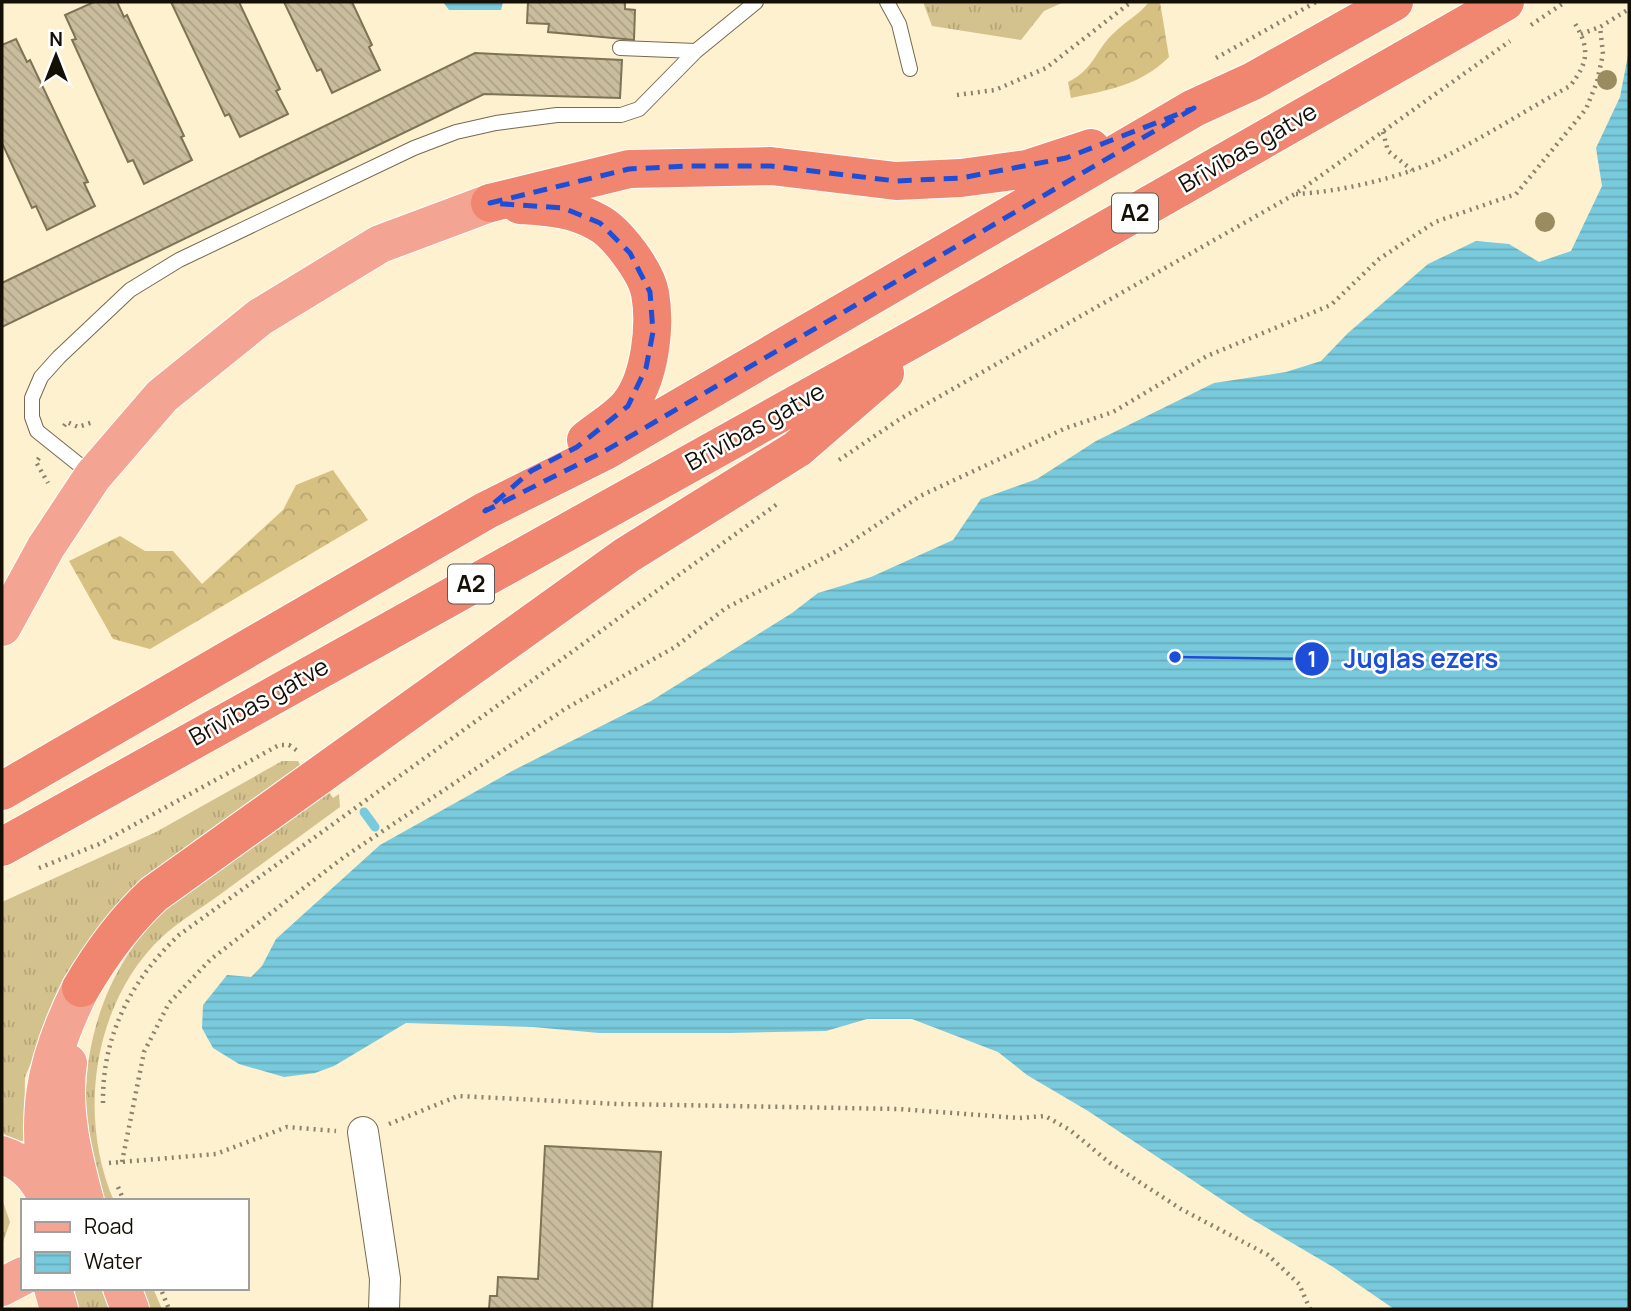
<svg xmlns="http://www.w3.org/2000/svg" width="1631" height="1311" viewBox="0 0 1631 1311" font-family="Manrope,sans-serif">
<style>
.grass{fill:url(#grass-tufts)}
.forest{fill:url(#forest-crowns)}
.water{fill:url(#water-rules)}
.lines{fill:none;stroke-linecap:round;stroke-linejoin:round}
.stream{stroke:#78cadc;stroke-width:9}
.building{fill:url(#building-back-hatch);stroke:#7d7355;stroke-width:2}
.service-casing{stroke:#756a4d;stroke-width:16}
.minor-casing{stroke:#756a4d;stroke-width:32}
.primary-casing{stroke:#fff;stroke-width:40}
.trunk-casing{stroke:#fff;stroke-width:40}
.path{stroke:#8a826c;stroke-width:4.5;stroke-dasharray:2 5;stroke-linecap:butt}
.service{stroke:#fff;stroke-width:14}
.minor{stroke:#fff;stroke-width:30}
.primary{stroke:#f4a493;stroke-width:38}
.trunk{stroke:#f0866f;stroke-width:38}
.tree{fill:#998c60}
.marked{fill:none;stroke:#1d4ed8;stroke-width:5;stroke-dasharray:14 9;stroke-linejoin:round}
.labels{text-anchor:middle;stroke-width:5;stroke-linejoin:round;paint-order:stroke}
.shield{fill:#fff;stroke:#5a5850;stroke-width:2}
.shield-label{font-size:23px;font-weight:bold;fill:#141005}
.street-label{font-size:24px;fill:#141005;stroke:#fff}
.leader{fill:none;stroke:#1d4ed8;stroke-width:2.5}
.callout-dot{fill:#1d4ed8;stroke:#fff;stroke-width:2.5}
.mark-label{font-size:21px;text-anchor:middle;font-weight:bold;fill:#fff}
.callout-label{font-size:26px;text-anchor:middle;font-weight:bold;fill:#1d4ed8;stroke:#fff;stroke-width:5;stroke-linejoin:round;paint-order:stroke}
</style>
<defs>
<pattern id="grass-tufts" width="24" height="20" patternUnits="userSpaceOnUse" patternTransform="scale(1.75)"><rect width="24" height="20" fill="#d4c28e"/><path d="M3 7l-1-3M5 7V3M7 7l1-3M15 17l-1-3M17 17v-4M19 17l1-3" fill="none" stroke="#b5a679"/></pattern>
<pattern id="forest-crowns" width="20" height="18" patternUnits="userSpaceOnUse" patternTransform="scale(1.75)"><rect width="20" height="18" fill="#d6c082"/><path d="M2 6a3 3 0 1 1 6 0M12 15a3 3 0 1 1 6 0" fill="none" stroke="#b7a46f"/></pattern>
<pattern id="water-rules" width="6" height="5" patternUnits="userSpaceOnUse" patternTransform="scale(1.75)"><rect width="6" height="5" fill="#78cadc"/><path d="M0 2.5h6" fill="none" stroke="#67acbb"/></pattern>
<pattern id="building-back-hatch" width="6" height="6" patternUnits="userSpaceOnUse" patternTransform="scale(1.75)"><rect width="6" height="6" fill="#c9bd9d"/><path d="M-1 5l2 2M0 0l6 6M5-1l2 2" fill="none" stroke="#aca186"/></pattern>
</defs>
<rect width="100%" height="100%" fill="#fdf1d0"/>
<path class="grass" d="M923 2H1064L1044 11 1021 40 932 26Z
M282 761H298L303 770 158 871 119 902 86 946 55 1007 25 1077 24 1141H13L2 1132V902L156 832Z
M328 790 333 798 339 794 340 807C299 837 259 866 218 896 200 909 179 921 162 937 93 1002 77 1116 114 1201H105C66 1102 87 984 165 910Z
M2 1199 10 1222 2 1245Z
M65 1288H110L119 1309H68Z
M140 1288H153L162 1309H148Z"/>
<path class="forest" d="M1149 2H1160L1169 57C1141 85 1109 90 1071 98L1068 82C1095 69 1095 49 1116 31 1127 20 1139 15 1149 2Z
M333 470 368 520 150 649 113 639 69 561 120 536 145 551H173L202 584 283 510 296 485Z"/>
<path class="water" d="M443 2H503L501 10H449Z
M1629 50V1309H1394L1333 1267 1248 1217 1088 1111 1027 1075 998 1052 912 1019H867L826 1031 729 1033H599L533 1027 406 1023 334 1066 315 1073 284 1077 239 1064 213 1048 202 1028 203 1005 227 975 251 977 262 966 276 939 380 845 514 770 651 701 792 613 818 593 871 577 953 540 981 499 1037 479 1096 441 1214 383 1286 372 1321 361 1348 333 1428 264 1476 241 1509 244 1539 262 1571 251 1602 186 1596 148 1620 97Z"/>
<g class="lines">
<path class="stream" d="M364 812 375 827"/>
</g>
<path class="building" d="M94 2H117L124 17 127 15 184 136 181 137 192 160 144 184 133 160 128 162 72 40 76 39 65 15Z
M171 2H239L280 89 276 91 288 114 240 137 229 114 225 116Z
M284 2H352L372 45 369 47 380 70 332 93 321 69 317 71Z
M528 2H625V9L635 10 634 40 548 32 549 24 527 23Z
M16 39 27 62 30 60 88 182 84 183 95 206 47 230 36 206 32 208 2 143V45Z
M475 53 622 60 620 98 484 94 2 327V283Z
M545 1146 661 1152 652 1309H489L490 1296H497L498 1277 538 1279Z"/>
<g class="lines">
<g class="service-casing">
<path id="service" d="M887 2 899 24 910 69
M620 48 696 51
M92 475 37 431 32 417V398L41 377 59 357 130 290 179 260 414 148 456 132 496 123 557 115H621L639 109 696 51 756 2"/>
</g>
<g class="minor-casing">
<path id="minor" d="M363 1132 385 1279 384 1309"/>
</g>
<g class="primary-casing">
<path id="primary" d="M2 627 46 547 93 476 162 396 260 317 380 244 490 203
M68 1063C61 1108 73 1157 85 1201
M2 1155C24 1162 40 1179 48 1201
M49 1201C36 1115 42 1066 81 988
M2 1287 23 1276
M53 1288 59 1309
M122 1288 130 1309"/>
</g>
<g class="trunk-casing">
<path id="trunk" d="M490 203 629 169 771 166 896 181 961 178 1027 169 1091 148
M520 205C547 207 572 208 597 222 617 232 646 272 650 293 656 326 650 380 628 406 617 419 599 429 586 440
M2 791 485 511 605 451 1194 108 1253 81 1394 2
M2 847 942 323 1505 2
M81 988C102 952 124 922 154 894L627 555 797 449 885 373"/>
</g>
<path class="path" d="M1531 25 1565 2
M1581 34 1600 27 1629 9
M1216 58 1316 2
M957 95 995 90 1046 68 1131 2
M1383 132 1388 151 1412 170
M1296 194C1339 192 1399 178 1438 160 1483 138 1526 110 1570 86 1589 62 1590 48 1574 22
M64 426 67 422 78 427 93 422
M39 458 36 462 48 483
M839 460 900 419 1295 194 1510 41
M39 868 99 844 279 745H289L299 752
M103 1103C102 1036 131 980 179 935L780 502
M389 1124 458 1096 618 1104 899 1109 1019 1118 1045 1116 1070 1130 1110 1163 1181 1209 1268 1255 1299 1284 1310 1309
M122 1162 144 1052 169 1003 211 959 344 857 565 709 675 647 726 608 839 550 920 496 1066 428 1113 412 1207 356 1331 305 1379 259 1435 222 1516 194 1586 109 1597 82 1603 54 1600 27
M109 1163 216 1154 287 1127 336 1131
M118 1187 124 1201
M162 1292 169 1309"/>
<use href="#service" class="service"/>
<use href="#minor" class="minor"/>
<use href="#primary" class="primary"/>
<use href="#trunk" class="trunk"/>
</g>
<g class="tree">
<circle cx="1607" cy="80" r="10"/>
<circle cx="1545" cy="222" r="10"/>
</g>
<path class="marked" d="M1194 108 605 451 485 511 531 471 577 447 628 406 646 368 653 332 650 292 630 253 600 223 563 208 490 203 629 169 689 166H771L896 181 961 178 1066 158Z"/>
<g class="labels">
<g class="shield">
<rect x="1112" y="193.5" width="46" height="39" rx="5"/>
<rect x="448" y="564.5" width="46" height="39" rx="5"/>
</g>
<g class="shield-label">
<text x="1135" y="221">A2</text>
<text x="471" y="592">A2</text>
</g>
<g class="street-label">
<text transform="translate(1248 148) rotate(-30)" y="8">Brīvības gatve</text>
<text transform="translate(755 427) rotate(-29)" y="8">Brīvības gatve</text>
<text transform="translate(259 702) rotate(-29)" y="8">Brīvības gatve</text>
</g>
</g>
<path class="leader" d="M1175 657L1312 659"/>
<g class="callout-dot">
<circle cx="1175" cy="657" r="7"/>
<circle cx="1312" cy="659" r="18"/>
</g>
<g class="mark-label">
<text x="1312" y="667">1</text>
</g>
<g class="callout-label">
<text x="1421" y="668">Juglas ezers</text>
</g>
<rect width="1631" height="1311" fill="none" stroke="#141005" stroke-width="7"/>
<rect x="21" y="1199" width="228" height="91" fill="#ffffff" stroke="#a19f9b" stroke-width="2"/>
<rect x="35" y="1222" width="35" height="10" fill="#f4a493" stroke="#a19f9b" stroke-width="2"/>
<text x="84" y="1234" font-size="21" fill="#141005">Road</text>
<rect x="35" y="1252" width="35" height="21" fill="url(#water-rules)" stroke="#a19f9b" stroke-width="2"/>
<text x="84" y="1269" font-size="21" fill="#141005">Water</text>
<g transform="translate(56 56)" stroke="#ffffff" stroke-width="5" paint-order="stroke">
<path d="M0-5L12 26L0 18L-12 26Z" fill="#141005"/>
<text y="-10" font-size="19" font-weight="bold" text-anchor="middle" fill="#141005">N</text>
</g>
</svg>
